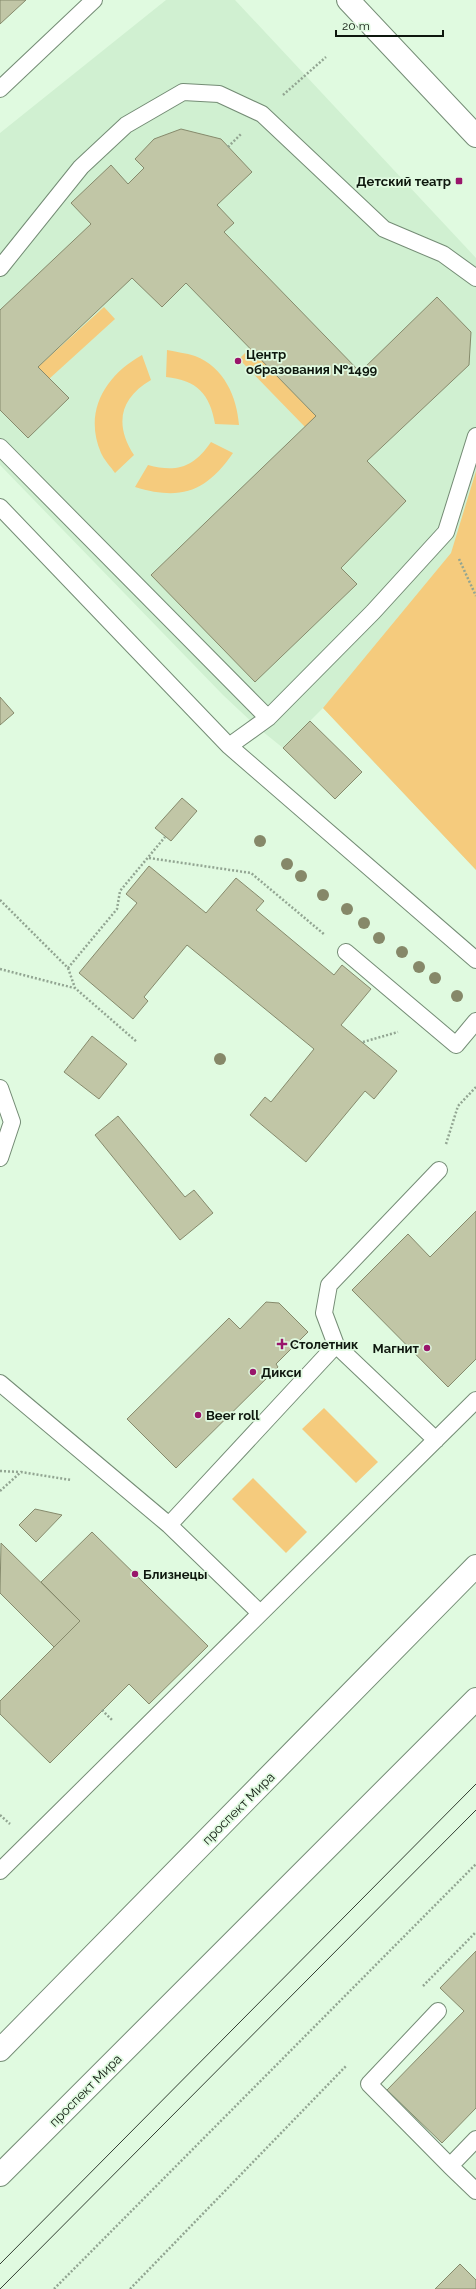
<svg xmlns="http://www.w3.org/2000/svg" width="476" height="2289" viewBox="0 0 476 2289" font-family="Raleway,sans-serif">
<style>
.built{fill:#d0f0d1}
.green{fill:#f5cb7d}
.building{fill:#c1c6a6;stroke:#868a6c}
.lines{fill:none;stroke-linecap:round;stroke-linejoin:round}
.lane-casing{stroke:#748c75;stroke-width:18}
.secondary-casing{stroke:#748c75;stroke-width:24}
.primary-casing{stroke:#748c75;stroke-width:24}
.path{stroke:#92a592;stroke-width:2.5;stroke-dasharray:2 2;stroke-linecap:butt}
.lane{stroke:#fff;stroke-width:16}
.secondary{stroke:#fff;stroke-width:22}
.primary{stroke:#fff;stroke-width:22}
.tram{stroke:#323e32;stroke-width:1}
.tree{fill:#868869}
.poi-dot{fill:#99156b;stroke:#e0fae0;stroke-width:1.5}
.labels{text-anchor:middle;stroke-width:3.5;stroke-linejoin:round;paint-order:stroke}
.poi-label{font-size:13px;font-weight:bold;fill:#0e170e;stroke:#e0fae0;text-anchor:start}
.street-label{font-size:13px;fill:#0e170e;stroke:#e0fae0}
</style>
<rect width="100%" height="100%" fill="#e0fae0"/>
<path class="built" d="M166 0H235L476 258V870L323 708 283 748 257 727 223 695 0 465V133Z"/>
<path class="green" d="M104 307 115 319 49 379 38 367Z
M250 348 316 416 305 427 239 359Z
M167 350C176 352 186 353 195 356 224 367 237 397 239 425L215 424C210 394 197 380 166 377Z
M142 355 151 380C120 398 114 424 134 455L115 473C111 467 104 460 101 453 83 411 106 375 142 355Z
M211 442 233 453C206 492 181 501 135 487L148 465C177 473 194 467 211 442Z
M476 471V870L323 708 451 553Z
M324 1408 378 1462 356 1483 302 1429Z
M253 1478 307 1532 286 1553 232 1499Z"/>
<path class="building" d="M0 0H26L0 24Z
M181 129 221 139 252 172 217 205 234 223 224 232 360 372 437 297 471 332 469 365 367 461 406 501 341 568 357 584 255 682 151 575 316 416 186 283 162 307 132 278 38 367 69 398 28 438 0 410V310L91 224 71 203 111 165 128 184 144 168 135 159 154 139Z
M0 697 14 713 0 725Z
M310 721 362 772 335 799 283 748Z
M182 798 197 811 171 841 155 828Z
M149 866 206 913 236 878 264 901 256 910 334 975 342 965 371 989 341 1025 397 1071 374 1099 365 1091 306 1162 250 1115 265 1097 271 1102 314 1049 187 945 144 997 148 1001 133 1019 79 973 137 903 126 894Z
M92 1036 127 1064 99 1099 64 1072Z
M118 1116 185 1197 194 1190 213 1213 180 1240 95 1135Z
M476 1211V1359L448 1387 352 1290 408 1234 430 1257Z
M266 1302 279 1303 308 1332 276 1364 278 1367 176 1468 127 1419 229 1318 240 1329Z
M35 1509 62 1515 36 1542 19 1525Z
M92 1532 208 1646 149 1704 129 1684 50 1763 0 1714V1701L80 1621 41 1582Z
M1 1543 80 1621 54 1647 0 1593Z
M476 1951V2108L442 2143 387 2090 464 2011 440 1988Z
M460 2264 476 2280V2289H435Z"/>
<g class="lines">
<g class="lane-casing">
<path id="lane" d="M0 89 94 0
M0 268 81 167 126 125 183 92 219 94 262 114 384 229 443 254 476 278
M0 447 268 718
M0 507 229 746 476 960
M229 746 268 718 373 612 446 532 476 436
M346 952 456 1045 476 1021
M0 1088 12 1122 0 1158
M0 1383 169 1525 260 1613
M436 1440 336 1345 324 1313 329 1285 439 1170
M169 1525 336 1345
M0 1871 476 1400
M438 2011 369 2084 450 2166
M476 2139 450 2166 476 2191"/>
</g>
<g class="secondary-casing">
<path id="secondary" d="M348 0 476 136"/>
</g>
<g class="primary-casing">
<path id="primary" d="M0 2050 476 1566
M0 2175 476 1699"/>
</g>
<path class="path" d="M283 95 326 57
M228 147 241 134
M459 559 476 596
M149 858 251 873 325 935
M0 900 68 968 117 909 120 891 165 837
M68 968 75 988 137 1042
M0 969 74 988
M363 1042 398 1032
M446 1144 458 1106 476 1087
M0 1471 20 1472
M0 1491 21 1472 71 1480
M102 1710 113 1721
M0 1815 10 1824
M423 1986 476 1932
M54 2289 476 1864
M130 2289 346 2066"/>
<use href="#lane" class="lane"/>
<use href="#secondary" class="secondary"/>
<use href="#primary" class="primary"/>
<path class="tram" d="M0 2264 476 1784
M0 2289 476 1810"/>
</g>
<g class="tree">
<circle cx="260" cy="841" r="6"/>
<circle cx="287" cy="864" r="6"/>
<circle cx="301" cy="876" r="6"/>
<circle cx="323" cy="895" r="6"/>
<circle cx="347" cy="909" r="6"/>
<circle cx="364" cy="923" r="6"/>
<circle cx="379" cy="938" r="6"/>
<circle cx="402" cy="952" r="6"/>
<circle cx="419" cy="967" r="6"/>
<circle cx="435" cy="978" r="6"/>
<circle cx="457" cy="996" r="6"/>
<circle cx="220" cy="1059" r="6"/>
</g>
<g class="poi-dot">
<rect x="455" y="177" width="8" height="8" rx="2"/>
<circle cx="238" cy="361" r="4"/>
<path d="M280 1338h4v4h4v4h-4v4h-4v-4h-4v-4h4z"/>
<circle cx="427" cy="1348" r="4"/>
<circle cx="253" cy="1372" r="4"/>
<circle cx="198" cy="1415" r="4"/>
<circle cx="135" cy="1574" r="4"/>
</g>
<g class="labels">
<g class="poi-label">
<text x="451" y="186" text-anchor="end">Детский театр</text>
<text x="246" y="359">Центр<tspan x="246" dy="15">образования №1499</tspan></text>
<text x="290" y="1349">Столетник</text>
<text x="419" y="1353" text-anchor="end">Магнит</text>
<text x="261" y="1377">Дикси</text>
<text x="206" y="1420">Beer roll</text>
<text x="143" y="1579">Близнецы</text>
</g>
<g class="street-label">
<text transform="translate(238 1808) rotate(-45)" y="5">проспект Мира</text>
<text transform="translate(85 2090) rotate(-45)" y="5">проспект Мира</text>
</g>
</g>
<path d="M336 30v6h107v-6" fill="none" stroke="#0e170e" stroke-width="2"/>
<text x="342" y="30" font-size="12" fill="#0e170e" stroke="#e0fae0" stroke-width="3" paint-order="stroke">20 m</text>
</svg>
